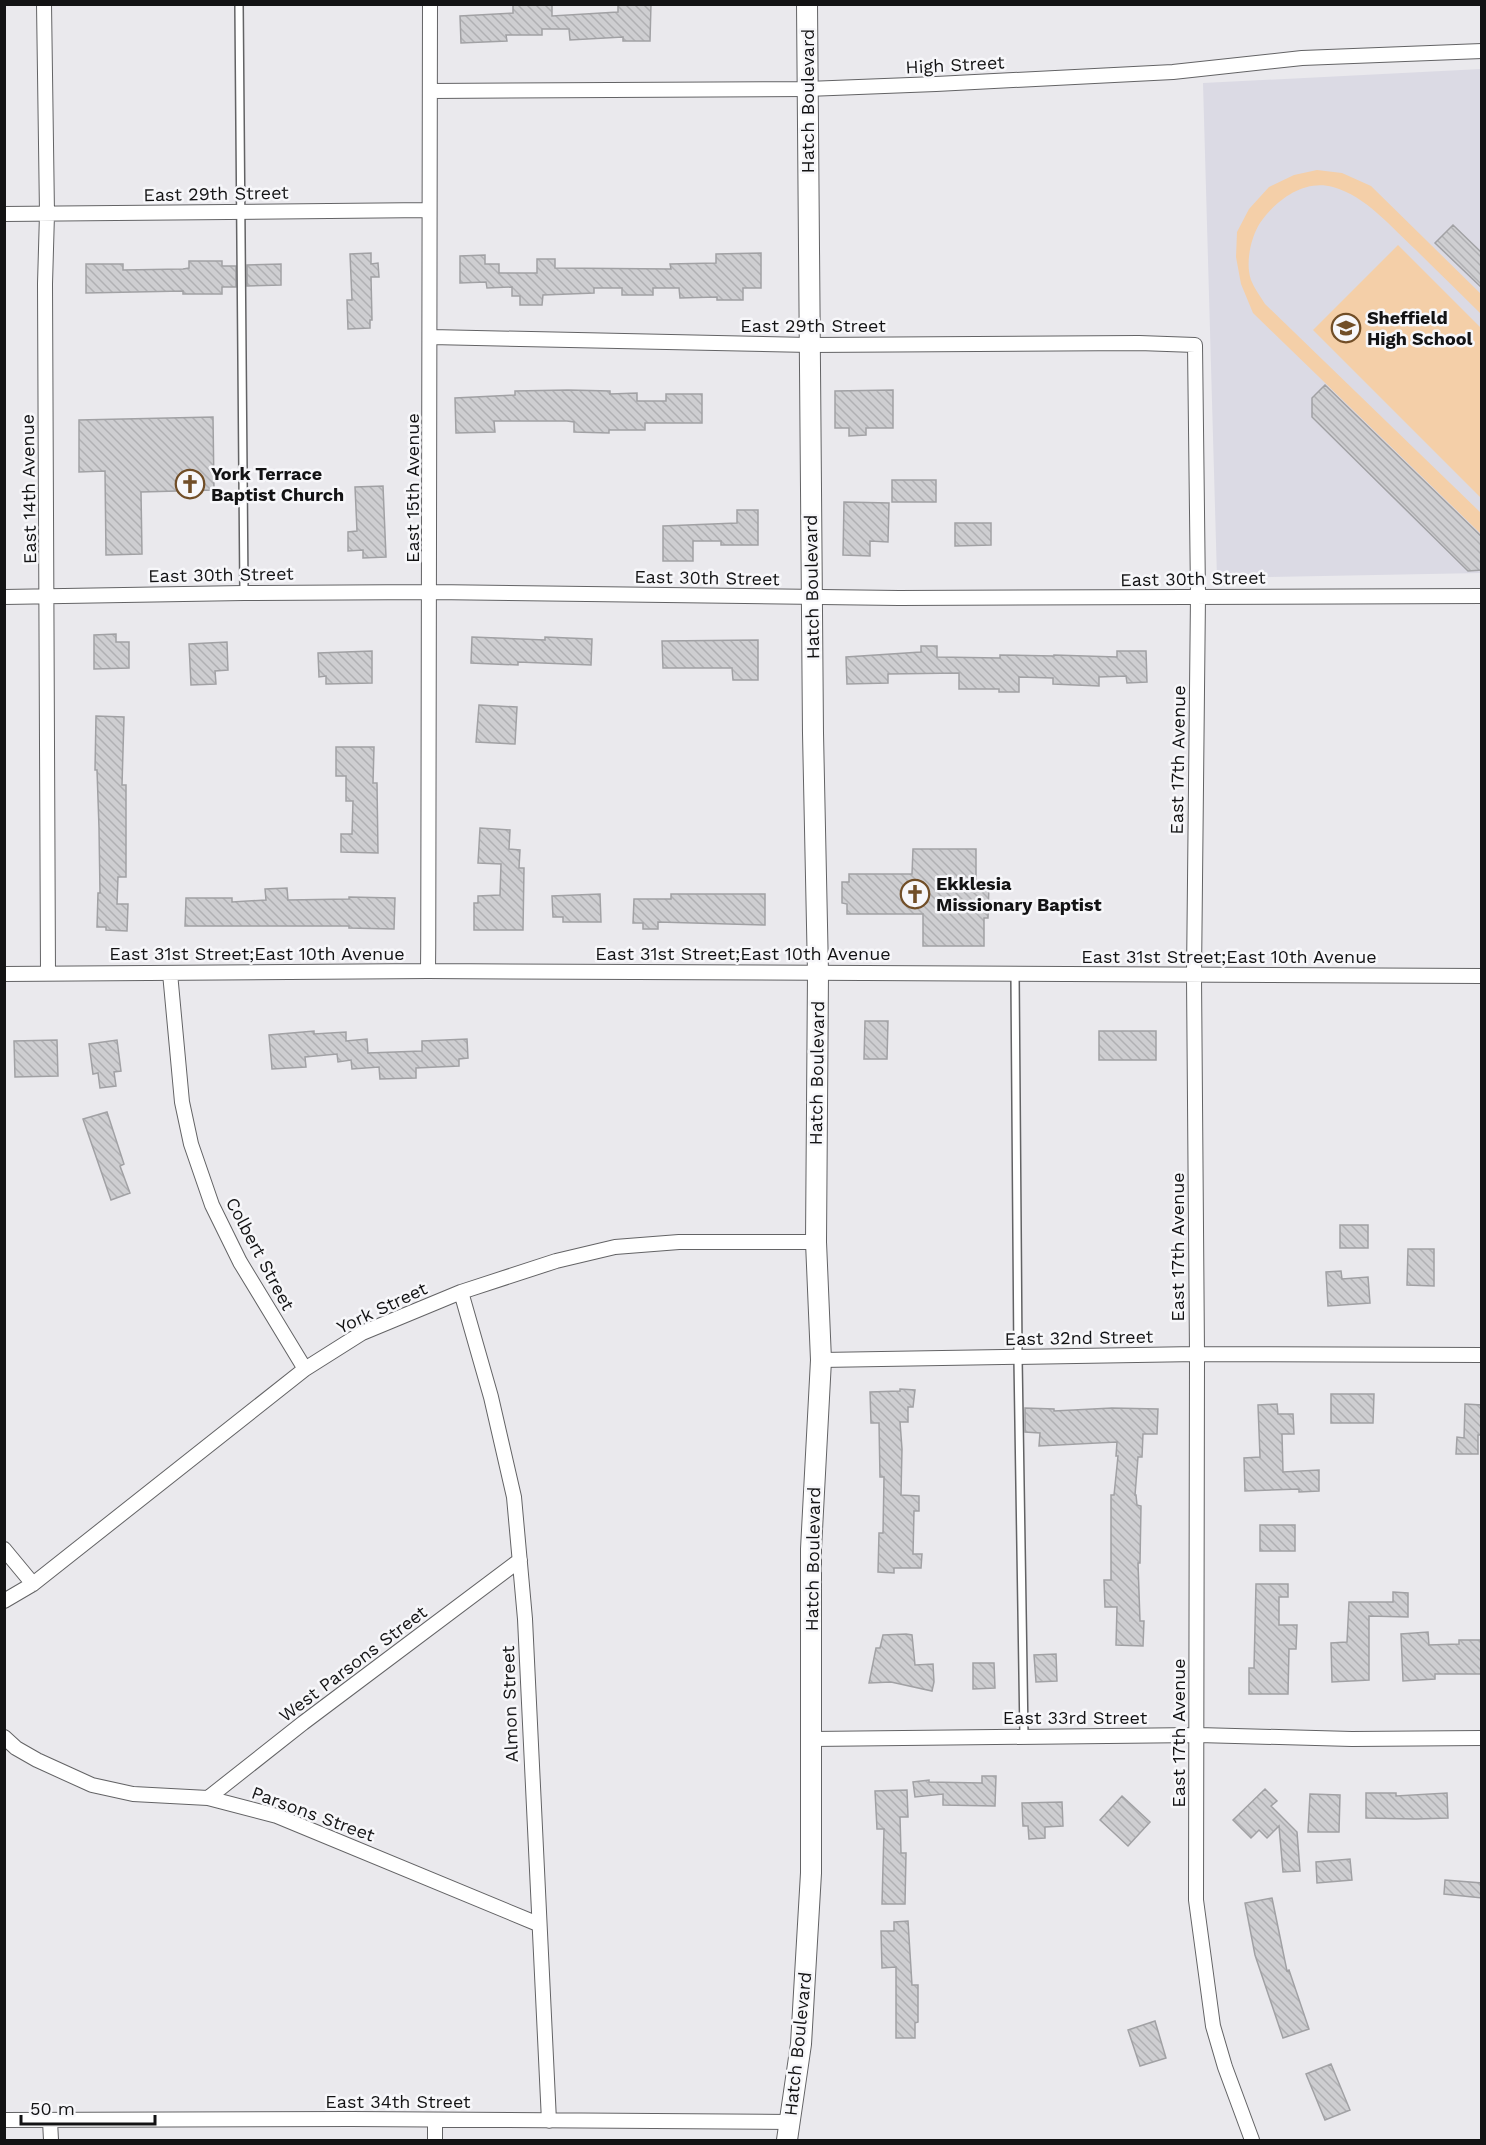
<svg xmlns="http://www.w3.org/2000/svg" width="1486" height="2145" viewBox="0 0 1486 2145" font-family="'Work Sans',sans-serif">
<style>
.built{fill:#dbdae4}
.pitch{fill:#f4cfa8}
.building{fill:url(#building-back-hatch);stroke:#a1a1a4;stroke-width:1.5}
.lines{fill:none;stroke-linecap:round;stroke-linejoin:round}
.service-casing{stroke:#636365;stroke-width:10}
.minor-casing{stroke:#636365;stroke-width:16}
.secondary-casing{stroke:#636365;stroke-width:22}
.service{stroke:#fff;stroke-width:7}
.minor{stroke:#fff;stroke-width:14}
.secondary{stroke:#fff;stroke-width:20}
.labels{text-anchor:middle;stroke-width:5;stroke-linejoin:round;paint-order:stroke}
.street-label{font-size:18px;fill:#131314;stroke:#f7f7fa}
.poi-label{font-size:18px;font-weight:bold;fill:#131314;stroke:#f7f7fa;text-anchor:start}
</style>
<defs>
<pattern id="building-back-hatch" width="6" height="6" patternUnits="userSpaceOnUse" patternTransform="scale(1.5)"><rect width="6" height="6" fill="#ceced1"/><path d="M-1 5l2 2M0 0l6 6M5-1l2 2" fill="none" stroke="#b0b0b3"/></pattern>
</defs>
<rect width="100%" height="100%" fill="#eae9ed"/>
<path class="built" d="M1481 69V573L1217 578 1203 83Z"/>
<path class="pitch" d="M1317 170 1342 173 1371 186 1481 294V314C1460 293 1438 272 1416 250 1392 228 1366 196 1333 187 1304 179 1276 200 1260 223 1251 237 1245 263 1251 280 1254 288 1260 296 1265 304L1481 513V534L1253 313 1241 284 1236 257 1237 232 1249 209 1269 187 1294 175Z
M1398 245 1481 328V498L1313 330Z"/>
<path class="building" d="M513 4H552V16L618 12V4H651L650 41H623V37L570 40 569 29H542V35H506L507 41 461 43 460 16 513 13Z
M1453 225 1482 253V288L1435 243Z
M371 253V264L378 263 379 277H371L372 320H370V328L348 329 347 300H352L350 254Z
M761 253V288H743V300H717V297L680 298 679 288H653V295H622V288H594V293L543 295 542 305H520V296H512V287L487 288 486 282 460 283V256L485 255V264H499V273H537V259H555V268L671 269 670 264 716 263V254Z
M189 261H222V266H236V287H222V294H183V291L86 293V264H123V270L183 269 189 268Z
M281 264V285L247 286V265Z
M1325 385 1482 537V570L1468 571 1312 417V398Z
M568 390 610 391V394L637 393V401H666V394H702V423H645V430H609V433L574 432V422L567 421H494L495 432 456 433 455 398 515 395V391Z
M893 390V428H866V435L849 436V428H835V391Z
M213 417 214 490 141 492 142 554 106 555 105 471 79 472V420Z
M892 480H936V502H892Z
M383 486 386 557 363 558V550L348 551V532L357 531 355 487Z
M844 502 889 503 888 542 870 541V556L843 555Z
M737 510H758V545H721V541H693V561H663V526L737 523Z
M955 523H991V545L955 546Z
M116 634V642H129V668L94 669V635Z
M472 637 545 640V637L592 639 591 665 518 662V665L471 663Z
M758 640V680H733L732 668H663L662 641Z
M227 642 228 670 215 671 216 684 191 685 189 644Z
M921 646H937V657L1000 658V655L1054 656V655L1117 657V651H1146L1147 682 1127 683 1126 676 1099 677V686L1053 684V678L1019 677V692H999V689H959V673L888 674V683L847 684 846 657 921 652Z
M372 651V683L326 684V676L319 677 318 653Z
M479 705 517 707 515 744 476 742Z
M96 716 124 717 122 785H126V877H118L117 904H128L127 931 106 930V927H97L98 893H100L99 828 97 770H95Z
M336 747H374L373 783H377L378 853 341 852V834H352L353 801H346V776H336Z
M480 828 510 830 509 849 520 850 519 868H524L523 930H474V903H478V896L500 895 501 864 478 863Z
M913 849H976V884H989L988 918H984V946H923V914H847V904L842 903V882H849V874H912Z
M287 888 288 900 349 899V897L395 898 394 929 349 928V926H185L186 898H232V902L266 900 265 889Z
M600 894 601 922H563V917H553L552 896Z
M671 894H765V925L658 922V929H643V923H633L634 899H671Z
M865 1021H888L887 1059H864Z
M314 1031V1034L346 1032V1041L367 1039 368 1053 422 1051V1041L467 1039 468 1058 459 1059V1066L416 1068V1078L380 1079 379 1067 352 1069 351 1060 338 1062 337 1054 305 1057 306 1067 272 1069 269 1035Z
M1099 1031H1156V1060H1099Z
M57 1040 58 1076 15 1077 14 1041Z
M117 1040 121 1071 114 1072 116 1086 100 1088 98 1073 93 1074 89 1044Z
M107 1112 124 1164 120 1166 130 1193 111 1200 83 1119Z
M1340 1225H1368V1248H1340Z
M1408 1249H1434V1286L1407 1285Z
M1341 1271 1342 1279 1368 1277 1370 1303 1328 1306 1326 1272Z
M900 1389 915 1390 913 1407H908V1422H900L902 1449 901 1495 919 1496V1511H914L913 1554H922L921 1568H894V1573L878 1572 879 1533H883L884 1477H880L879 1423H871L870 1392 900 1391Z
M1331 1394H1374L1373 1423H1331Z
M1277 1404 1278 1414H1293L1294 1434H1282L1283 1472 1319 1470V1491L1299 1492V1489L1245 1491 1244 1458 1260 1457 1258 1405Z
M1465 1404 1482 1405V1435H1478V1454H1456L1457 1437 1464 1438Z
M1025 1408 1054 1409V1411L1112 1408 1158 1409 1157 1434H1143L1142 1457H1138L1135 1495H1136L1137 1505 1141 1506 1140 1563H1138L1140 1621H1144L1143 1646 1116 1645 1117 1607H1105L1104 1580H1111V1495H1114L1118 1456H1116L1117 1442 1039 1446 1040 1433 1025 1432Z
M1260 1525H1295V1551H1260Z
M1256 1584H1288V1597H1279V1625H1297L1296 1649H1289L1288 1694H1249V1668H1254Z
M1393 1592 1408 1593V1617L1369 1616V1680L1332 1682 1331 1643 1347 1642 1349 1602H1393Z
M1428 1632 1429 1645 1459 1644V1640H1482V1674H1435V1679L1403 1681 1401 1634Z
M906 1634 912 1635 915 1665 933 1664 934 1682 932 1691 891 1682 869 1683 876 1648H880L883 1635Z
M1056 1654 1057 1681 1036 1682 1034 1655Z
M973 1663H994L995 1688 973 1689Z
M982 1776H996L995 1806 943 1805V1794L915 1797 913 1782 929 1780V1782L982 1783Z
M1265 1789 1277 1801 1271 1806 1297 1832 1300 1871 1283 1872 1279 1826 1267 1838 1259 1830 1251 1838 1233 1820Z
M907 1790 908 1817H900L901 1853H906L905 1904H882L884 1829H877L875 1791Z
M1366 1793H1396V1796L1447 1793 1448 1818 1416 1819 1366 1818Z
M1310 1794 1340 1795 1339 1832H1308Z
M1122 1796 1150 1822 1128 1846 1100 1820Z
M1062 1802 1063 1826 1045 1827V1838L1029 1839 1028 1826H1023L1022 1803Z
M1350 1859 1352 1880 1317 1883 1316 1862Z
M1445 1880 1482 1883V1898L1444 1894Z
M1272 1898 1287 1971 1289 1970 1309 2029 1283 2038 1255 1955 1245 1903Z
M908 1921 912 1985H918V2022L915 2023V2038H896V1967L882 1968 881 1931H894V1922Z
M1155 2021 1166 2058 1140 2066 1128 2030Z
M1331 2064 1350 2110 1325 2120 1306 2074Z"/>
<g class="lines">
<g class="service-casing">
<path id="service" d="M239 4 244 593
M1015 974 1018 1358 1024 1736"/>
</g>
<g class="minor-casing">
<path id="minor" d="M44 4 47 214 45 284 48 973
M430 91 807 89 936 84 1173 72 1302 58 1482 51
M4 214 429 210
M431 337 810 345 1139 343 1195 345 1198 595 1194 976 1197 1354 1196 1900 1213 2026 1225 2067 1252 2140
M4 597 244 593 432 592 899 598 1482 596
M428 971C431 649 431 327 430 4
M170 973 182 1102 191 1144 212 1205 240 1262 305 1369
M4 974 428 971 1482 976
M461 1292 491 1397 514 1497 525 1619 549 2121
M821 1360 1197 1354 1482 1355
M4 1549 33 1584
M4 1601 33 1584 305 1369 362 1333 461 1292 556 1261 615 1247 679 1242H816
M4 1737 16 1748 37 1760 92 1785 133 1794 208 1798 277 1816 538 1924
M812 1739 1198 1735 1352 1739 1482 1738
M208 1798 303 1723 520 1560
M4 2120 351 2119 791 2122
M50 2121 51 2140
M435 2140V2120"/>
</g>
<g class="secondary-casing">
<path id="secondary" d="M787 2140 801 2044 811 1873V1549L821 1360 816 1242 818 973 813 733 807 4"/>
</g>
<use href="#service" class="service"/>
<use href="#minor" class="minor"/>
<use href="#secondary" class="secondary"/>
</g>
<defs>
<g id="school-ring" transform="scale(1.5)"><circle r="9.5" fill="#f7f7fa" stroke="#714e27" stroke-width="1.5"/><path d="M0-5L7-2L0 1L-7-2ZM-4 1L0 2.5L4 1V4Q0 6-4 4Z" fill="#714e27"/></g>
<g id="church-ring" transform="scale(1.5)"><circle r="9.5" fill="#f7f7fa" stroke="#714e27" stroke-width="1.5"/><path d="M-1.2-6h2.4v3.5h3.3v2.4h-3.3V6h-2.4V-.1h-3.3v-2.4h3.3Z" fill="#714e27"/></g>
</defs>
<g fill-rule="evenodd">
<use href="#school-ring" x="1346" y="328"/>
<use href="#church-ring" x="190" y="484"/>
<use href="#church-ring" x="915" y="894"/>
</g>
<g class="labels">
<g class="street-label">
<text transform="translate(955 65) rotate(-3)" y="6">High Street</text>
<text transform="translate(808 101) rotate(-90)" y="6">Hatch Boulevard</text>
<text transform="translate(216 194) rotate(-1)" y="6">East 29th Street</text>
<text x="813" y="332">East 29th Street</text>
<text transform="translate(413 488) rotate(-90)" y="6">East 15th Avenue</text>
<text transform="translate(29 489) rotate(-91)" y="6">East 14th Avenue</text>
<text transform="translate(221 575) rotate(-1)" y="6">East 30th Street</text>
<text transform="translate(707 578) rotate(1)" y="6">East 30th Street</text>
<text transform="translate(1193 579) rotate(-1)" y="6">East 30th Street</text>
<text transform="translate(812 587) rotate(-91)" y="6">Hatch Boulevard</text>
<text transform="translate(1178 760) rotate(-89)" y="6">East 17th Avenue</text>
<text x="257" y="960">East 31st Street;East 10th Avenue</text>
<text x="743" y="960">East 31st Street;East 10th Avenue</text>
<text x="1229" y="963">East 31st Street;East 10th Avenue</text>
<text transform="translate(817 1073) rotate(-89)" y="6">Hatch Boulevard</text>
<text transform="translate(1178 1247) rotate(-90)" y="6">East 17th Avenue</text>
<text transform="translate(260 1254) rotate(62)" y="6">Colbert Street</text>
<text transform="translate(382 1308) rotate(-25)" y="6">York Street</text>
<text transform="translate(1079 1338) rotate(-1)" y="6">East 32nd Street</text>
<text transform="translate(813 1559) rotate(-89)" y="6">Hatch Boulevard</text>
<text transform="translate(353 1664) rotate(-37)" y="6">West Parsons Street</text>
<text transform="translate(510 1704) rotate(-92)" y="6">Almon Street</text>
<text x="1075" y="1724">East 33rd Street</text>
<text transform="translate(1179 1733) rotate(-90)" y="6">East 17th Avenue</text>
<text transform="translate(313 1814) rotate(20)" y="6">Parsons Street</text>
<text transform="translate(798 2044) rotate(-84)" y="6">Hatch Boulevard</text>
<text x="398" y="2108">East 34th Street</text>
</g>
<g class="poi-label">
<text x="1367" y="324">Sheffield<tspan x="1367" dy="21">High School</tspan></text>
<text x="211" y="480">York Terrace<tspan x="211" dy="21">Baptist Church</tspan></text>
<text x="936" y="890">Ekklesia<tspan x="936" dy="21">Missionary Baptist</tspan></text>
</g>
</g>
<rect width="1486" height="2145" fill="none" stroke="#131314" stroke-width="12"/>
<path d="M21 2115v9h134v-9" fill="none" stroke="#131314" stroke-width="3"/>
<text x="30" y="2115" font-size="18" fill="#131314" stroke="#f7f7fa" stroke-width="4.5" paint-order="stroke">50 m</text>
</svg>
